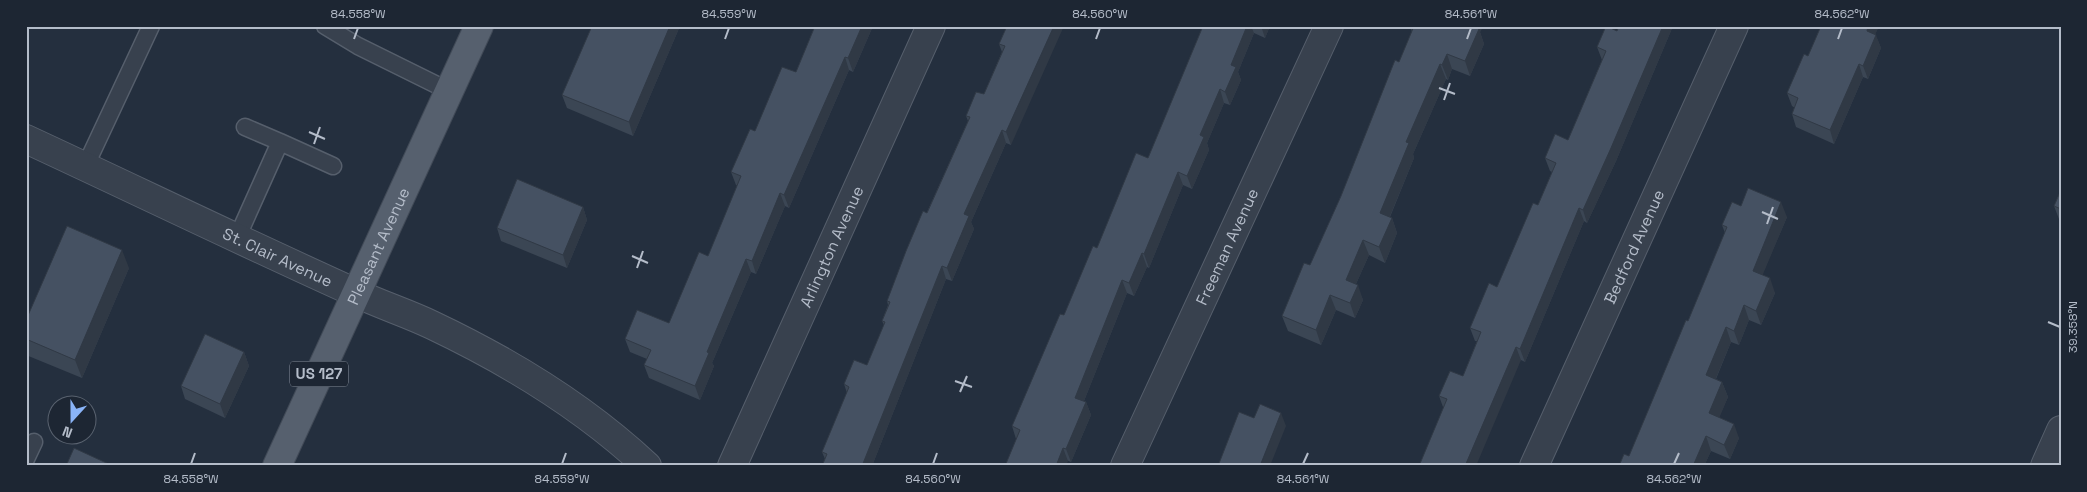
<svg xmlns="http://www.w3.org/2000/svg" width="2087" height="492" viewBox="0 0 2087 492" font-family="'Space Grotesk',sans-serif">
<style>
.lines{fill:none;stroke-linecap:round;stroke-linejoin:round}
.lane-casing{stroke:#565f6c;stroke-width:19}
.street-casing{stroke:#565f6c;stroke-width:30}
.primary-casing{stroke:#414a57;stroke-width:30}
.lane{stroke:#38414e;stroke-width:16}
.street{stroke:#38414e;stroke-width:28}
.primary{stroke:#56606e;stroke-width:28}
.wall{fill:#3b4654}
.shaded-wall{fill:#303945}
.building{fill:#455162;stroke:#303945}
.ticks{fill:none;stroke:#b4bcc9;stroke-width:2}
.labels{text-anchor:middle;stroke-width:4;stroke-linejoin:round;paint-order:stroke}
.shield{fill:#1d2633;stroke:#878f9c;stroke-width:1}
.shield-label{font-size:15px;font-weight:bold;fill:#b4bcc9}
.street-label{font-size:16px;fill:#b4bcc9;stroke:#1d2633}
.neatline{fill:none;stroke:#b4bcc9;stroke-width:2}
.ticks-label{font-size:12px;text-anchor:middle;fill:#b4bcc9}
</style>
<rect width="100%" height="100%" fill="#242f3e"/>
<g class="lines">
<g class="lane-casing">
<path id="lane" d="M325 26 358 46 449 91
M280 142 333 166
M85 167 151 26
M237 238 280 142 245 127
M26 459 34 442"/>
</g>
<g class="street-casing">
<g id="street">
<path id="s1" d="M26 139C136 190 245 243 356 293 381 305 407 313 432 325 510 362 584 407 647 466"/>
<path id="s2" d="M732 466 931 26"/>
<path id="s3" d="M1125 466 1329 26"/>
<path id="s4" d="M1534 466 1734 26"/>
<path d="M2045 466 2061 430"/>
</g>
</g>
<g class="primary-casing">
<g id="primary">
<path id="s5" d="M277 466 479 26"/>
</g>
</g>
<use href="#lane" class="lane"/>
<use href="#street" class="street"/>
<use href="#primary" class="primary"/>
</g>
<path class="wall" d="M680 26 633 136 567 108 562 95Z
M815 26H873L853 72 849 70 789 208 785 206 756 274 751 272 712 363 714 366 700 400 649 378 644 365 647 359 630 352 625 339 669 323 708 256 738 186 736 185 731 172 755 131 796 72Z
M1007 26 1011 145 1006 143 971 222 974 229 952 281 946 279 872 466H822L825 459 822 452 847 393 844 384 867 365 884 325 882 321 888 305 887 301 968 121 966 116 984 94 1002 52 999 44Z
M1203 26H1270L1265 38 1254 33 1238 72 1241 80 1230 105 1224 103 1207 143 1209 150 1192 189 1183 185 1149 268 1147 267 1134 296 1127 293 1084 401 1086 402 1091 415 1071 462 1016 439 1012 426 1064 315 1097 248 1148 158Z
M1410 26H1483L1480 32 1484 44 1470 76 1452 69 1448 80 1446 79 1413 154 1414 158 1390 217 1392 218 1397 233 1385 263 1369 255 1356 284 1363 300 1355 318 1336 310 1321 345 1288 331 1282 316 1310 265 1341 196 1412 32Z
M1619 26H1673L1616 161 1587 223 1584 221 1525 362 1521 360 1443 407 1439 396 1463 376 1477 341H1475L1470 328 1497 287 1538 205 1552 172 1550 171 1545 158 1568 140 1602 60 1597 47 1617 31Z
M1879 26 1875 34 1881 48 1868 79 1863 77 1834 144 1796 127 1792 114 1795 108 1792 106 1787 93Z
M2061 190V220L2059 219 2054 206Z
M1741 206 1787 217 1762 275 1775 293 1761 325 1749 320 1739 345 1731 342 1716 379 1722 382 1728 397 1719 417 1739 438 1730 459 1711 451 1704 466H1619L1629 456 1688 321 1725 233 1722 225Z
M583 207 587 220 567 268 501 241 497 228Z
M129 268 82 378 26 355V320Z
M244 352 249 366 225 418 185 399 181 386Z"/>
<path class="shaded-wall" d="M670 26H680L633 136 629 122Z
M862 26H873L853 72 848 58Z
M1054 26H1064L1011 145 1006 132Z
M1247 26H1251L1254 33 1238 72 1241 80 1230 105 1225 92 1231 65Z
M1261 26H1270L1265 38Z
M1471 26H1483L1480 32 1484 44 1470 76 1465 61Z
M1663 26H1673L1616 161 1587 223 1583 210Z
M1868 26H1879L1871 44 1867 31Z
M1876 35 1881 48 1868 79 1863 66Z
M1447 54 1452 69 1448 80 1442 65Z
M845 57 849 70 789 208 784 195Z
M1440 64 1446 79 1413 154 1414 158 1385 228 1380 213 1406 142Z
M1859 64 1863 77 1834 144 1830 130Z
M1220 89 1224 103 1207 143 1209 150 1192 189 1187 176 1200 135Z
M1002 130 1006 143 971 222 974 229 952 281 947 268 964 214Z
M1178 172 1183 185 1149 268 1144 254Z
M780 193 785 206 756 274 752 261Z
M1781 202 1787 217 1758 286 1753 271Z
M583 207 587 220 567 268 563 255Z
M1579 208 1584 221 1525 362 1520 349Z
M1392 218 1397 233 1385 263 1379 247Z
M1363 240 1369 255 1351 295 1346 280Z
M122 250 129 268 82 378 75 360Z
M1142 253 1147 267 1134 296 1129 283Z
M746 259 751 272 712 363 714 366 700 400 695 386 707 352Z
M942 266 946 279 872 466H862Z
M1770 278 1775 293 1761 325 1756 311Z
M1122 280 1127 293 1080 411 1075 398Z
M1358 285 1363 300 1355 318 1350 303Z
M1330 295 1336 310 1321 345 1316 330Z
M1744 305 1749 320 1739 345 1734 331Z
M1726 327 1731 342 1711 390 1706 375Z
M1516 347 1521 360 1476 466H1465Z
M244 352 249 366 225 418 220 404Z
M1722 382 1728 397 1715 428 1709 413Z
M1086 402 1091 415 1071 462 1066 449Z
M1281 413 1286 426 1270 466H1260Z
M1734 424 1739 438 1730 459 1724 445Z
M1706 436 1711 451 1704 466H1693Z
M1063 448 1068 461 1066 466H1056Z"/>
<path class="building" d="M592 26H670L629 122 562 95Z
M815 26H862L848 58 845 57 784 195 780 193 752 261 746 259 707 352 709 353 695 386 644 365 651 350 625 339 637 310 669 323 699 252 708 256 741 176 731 172 750 129 755 131 782 67 796 72Z
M1007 26H1054L1006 132 1002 130 964 214 969 216 947 268 942 266 862 466H855L851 464 850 466H822L827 454 822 452 849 387 844 384 854 360 867 365 885 322 882 321 890 302 887 301 906 251 923 211 927 213 970 117 966 116 976 92 984 94 1005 46 999 44Z
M1203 26H1247L1231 65 1236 67 1225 92 1220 89 1200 135 1204 137 1187 176 1178 172 1144 254 1142 253 1129 283 1122 280 1075 398 1086 402 1066 449 1063 448 1056 466H1005L1020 430 1012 426 1060 314 1064 315 1093 246 1097 248 1136 153 1148 158Z
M1414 26H1472L1479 29 1465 61 1447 54 1442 65 1440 64 1406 142 1409 143 1380 213 1392 218 1379 247 1363 240 1346 280 1358 285 1350 303 1330 295 1316 330 1282 316 1304 263 1310 265 1341 196 1395 60 1399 62Z
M1606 26 1617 31 1619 26H1663L1611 148 1583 210 1579 208 1520 349 1516 347 1465 466H1419L1447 399 1439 396 1450 371 1463 376 1481 332 1470 328 1489 283 1497 287 1533 203 1538 205 1556 163 1545 158 1555 134 1568 140 1606 51 1597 47Z
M1821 26H1868L1867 31 1876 35 1863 66 1859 64 1830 130 1792 114 1798 98 1787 93 1804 54 1808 56Z
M517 179 583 207 563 255 497 228Z
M1748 188 1781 202 1753 271 1770 278 1756 311 1744 305 1734 331 1726 327 1706 375 1722 382 1709 413 1734 424 1724 445 1706 436 1693 466H1682L1681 465 1680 466H1619L1624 454 1629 456 1686 320 1688 321 1727 227 1722 225 1732 202 1741 206Z
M2061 190V209L2054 206Z
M67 226 122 250 75 360 26 339V320Z
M205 334 244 352 220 404 181 386Z
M1260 404 1281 413 1260 466H1218L1239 412 1254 418Z
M74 448 113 466H66Z"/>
<path class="ticks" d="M354 39 358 28M725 39 729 28M1096 39 1100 28M1467 39 1471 28M1838 39 1842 28M1439 88 1455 94M1444 100 1450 83M309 132 325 139M314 144 320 127M1762 212 1778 219M1767 224 1773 207M632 256 648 263M637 268 643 251M2048 322 2060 327M955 381 972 387M960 392 967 376M191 464 195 453M562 464 566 453M933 464 937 453M1303 464 1308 453M1674 464 1679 453"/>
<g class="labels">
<rect class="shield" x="290" y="361.5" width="58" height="25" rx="4"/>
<g class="shield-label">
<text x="319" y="379">US 127</text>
</g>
<g class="street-label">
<text dy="6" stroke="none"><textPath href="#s5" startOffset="242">Pleasant Avenue</textPath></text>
<text dy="6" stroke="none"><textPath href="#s2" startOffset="241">Arlington Avenue</textPath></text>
<text dy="6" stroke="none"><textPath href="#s3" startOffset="242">Freeman Avenue</textPath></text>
<text dy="6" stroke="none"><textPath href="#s4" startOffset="241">Bedford Avenue</textPath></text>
<text dy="6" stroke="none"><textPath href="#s1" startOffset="278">St. Clair Avenue</textPath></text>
</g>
</g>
<rect width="2087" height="492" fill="none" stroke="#1d2633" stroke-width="55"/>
<g transform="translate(72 420) rotate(201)"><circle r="24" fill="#1d2633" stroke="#59626f"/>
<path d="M0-4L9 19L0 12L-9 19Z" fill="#8ab4f8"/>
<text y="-8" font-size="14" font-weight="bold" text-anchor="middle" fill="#b4bcc9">N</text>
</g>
<rect x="28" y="28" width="2032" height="436" class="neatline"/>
<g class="ticks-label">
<text x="358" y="18">84.558°W</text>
<text x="729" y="18">84.559°W</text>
<text x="1100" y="18">84.560°W</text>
<text x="1471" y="18">84.561°W</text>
<text x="1842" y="18">84.562°W</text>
<text transform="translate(2073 327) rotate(-90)" y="4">39.358°N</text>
<text x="191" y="483">84.558°W</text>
<text x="562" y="483">84.559°W</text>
<text x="933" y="483">84.560°W</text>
<text x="1303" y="483">84.561°W</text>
<text x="1674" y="483">84.562°W</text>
</g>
</svg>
